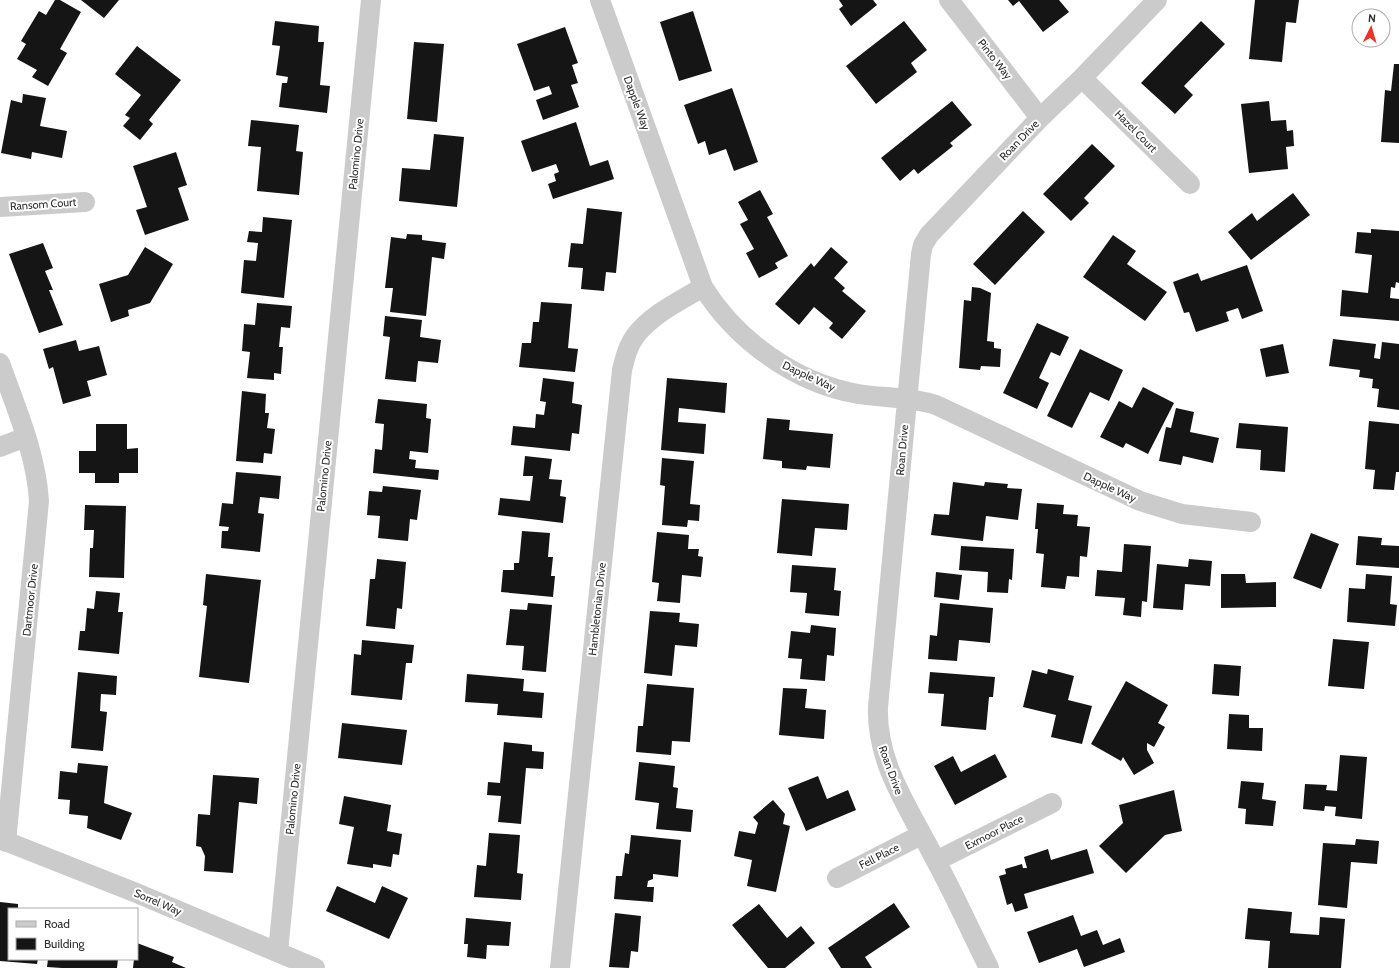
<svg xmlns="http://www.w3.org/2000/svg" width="1399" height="968" viewBox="0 0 1399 968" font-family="Cabin,sans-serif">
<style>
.building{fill:#151515}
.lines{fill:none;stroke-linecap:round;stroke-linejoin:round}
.minor{stroke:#cbcbcb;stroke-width:20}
.labels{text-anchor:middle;stroke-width:4;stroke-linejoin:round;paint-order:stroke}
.street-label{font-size:11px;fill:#2e2e2e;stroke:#fff}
</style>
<rect width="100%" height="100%" fill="#fff"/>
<path class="building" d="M55 0H60L81 12 60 49 67 53 48 86 32 77 37 70 17 59 26 44 21 41 39 11 46 15Z
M81 0H119L104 18Z
M839 0H873L877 5 851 26 839 9 843 6Z
M1008 0H1059L1069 12 1043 32 1019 1 1013 6Z
M1255 0H1299L1296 23 1286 22 1282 62 1249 59Z
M693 11 712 71 679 81 660 22Z
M275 21 319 26 318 42H324L320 85 330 86 327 113 279 107 282 83H287L288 77 276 75 280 46 272 45Z
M904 21 927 50 911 63 917 72 876 104 846 66Z
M1201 21 1225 44 1184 86 1193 95 1175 114 1141 83Z
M565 27 578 63 572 65 578 83 571 85 579 107 543 120 536 100 552 94 549 86 534 91 517 44Z
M414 42 444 44 437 122 407 119Z
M137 46 181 80 149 120 153 124 140 140 123 126 130 118 125 115 141 95 115 74Z
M1394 64H1399V143L1381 142 1385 90 1391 91Z
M732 88 758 162 734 171 726 149 709 155 705 141 698 144 684 105Z
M23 94 46 98 40 126 67 131 62 158 32 152 31 159 1 153 11 100 22 103Z
M952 101 972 125 950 143 953 146 918 174 914 169 900 181 881 158Z
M1269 101 1271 121 1286 120 1287 131 1293 130 1294 146 1286 147 1288 169 1249 173 1241 104Z
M251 120 299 125 296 151 303 152 299 195 257 191 261 147 248 146Z
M576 122 590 166 608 160 614 179 553 199 548 184 556 181 554 174 559 172 556 164 532 172 521 141Z
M434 134 464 137 457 207 399 201 402 168 430 170Z
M1092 144 1115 166 1084 198 1089 203 1071 221 1043 194Z
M176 152 187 185 178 188 189 220 145 235 136 210 147 207 133 166Z
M760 190 773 214 767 217 788 256 775 263 778 268 759 278 746 253 754 249 740 224 748 220 738 202Z
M1293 193 1310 215 1251 260 1228 232 1252 213 1257 221Z
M587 208 622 212 616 273 606 272 604 291 581 289 583 268 568 267 571 243 583 244Z
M1023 211 1045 232 995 285 973 264Z
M263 217 292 220 284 298 241 293 244 260 256 261 258 243 247 242 249 231 262 232Z
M1371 229 1399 231V283L1396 282 1395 288 1391 287 1390 298 1399 299V321L1340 316 1342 290 1368 293 1372 255 1355 253 1357 232 1371 233Z
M407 234 422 235V240L446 243 444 259 432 257 426 316 390 312 393 288H385L391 237 406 239Z
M1113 235 1136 251 1127 264 1167 292 1145 321 1083 277Z
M43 243 53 268 45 271 53 290H49L63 325 39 333 9 254Z
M145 247 173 264 150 303 128 310 129 316 111 322 99 284 128 275Z
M831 247 848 262 834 278 845 288 842 291 866 311 842 339 829 328 833 323 814 307 799 325 775 304 811 263 814 267Z
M1247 265 1263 311 1242 319 1238 308 1226 312 1229 321 1196 332 1189 312 1184 313 1173 282 1198 273 1201 281Z
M972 287 980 288 991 293 987 341 994 342V348L1001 349 1000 367 981 366 980 370 959 368 964 300 971 301Z
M541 302 572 304 568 348 578 349 575 372 519 367 522 343H531L533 322H539Z
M257 303 292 306 290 328 281 327 279 347H283L281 374 274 373V380L247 378 250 352 242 351 244 324 255 325Z
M385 316 422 320 420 337 441 340 438 363 418 361 416 382 385 379 390 337 383 336Z
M1037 323 1069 337 1060 356 1051 352 1039 378 1049 383 1037 409 1003 393Z
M1333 339 1376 344 1374 358 1380 359 1382 342 1399 344V410L1377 407 1379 389 1372 388 1373 379 1359 377 1360 370 1329 366Z
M76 340 79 351 99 346 107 375 87 381 91 396 63 404 53 367 49 369 43 349Z
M1283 344 1289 373 1266 377 1260 349Z
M1080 349 1123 370 1109 401 1090 392 1072 428 1047 416Z
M543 378 574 382 572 403 582 405 579 434 572 433 570 451 511 445 513 426 535 428 536 414 544 415 546 402 540 401Z
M667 378 727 383 725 413 679 408 678 422 706 424 704 454 661 450Z
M1143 387 1174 403 1148 454 1126 443 1123 448 1100 437 1119 401 1132 408Z
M242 391 266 394 265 413H269L267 428 275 429 272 454 264 453 263 463 236 461Z
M378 399 427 404 426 418 431 419 428 453 410 451 409 459 416 460 415 468 439 470 438 480 373 473 375 449 382 450 384 424 375 423Z
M1176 408 1194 412 1190 432 1219 438 1213 463 1183 456 1181 465 1159 461 1166 427 1171 428Z
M767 418 790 420 789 430 833 434 830 468 807 466 806 470 782 468V461L763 459Z
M1369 421 1399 424V472H1396L1394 490 1373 489 1375 470 1365 469Z
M1239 423 1288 427 1285 472 1260 470 1261 450 1236 448Z
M96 424H127V449L138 448V473H119V483H95V473H79V451H96Z
M525 456 552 459 549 479 562 480 560 496 566 497 563 523 498 515 500 498 530 501 533 476H523Z
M662 458 694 461 690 504 700 505 699 521 688 520 687 527 662 525 665 486 660 485Z
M236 472 281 476 279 499 260 497 258 513 264 514 260 552 221 548 222 531H228L229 527 219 526 222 503 233 504Z
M953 482 984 486 985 482 1008 484 1007 488 1022 489 1018 520 986 516 983 541 931 535 934 514 949 515Z
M383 486 421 490 417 520 410 519 408 541 378 538 380 516 367 515 369 491 382 492Z
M782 499 849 504 847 530 815 528 812 556 777 553Z
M1037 503 1064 505 1063 514 1078 515 1077 526 1090 527 1087 557 1080 556 1079 577 1067 576 1065 589 1041 587 1044 554 1036 553 1038 529H1035Z
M85 505 126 506 124 578 89 577 90 548H93L94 530H84Z
M522 531 550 533 548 557H553L551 576H555L553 597 501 592 503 570H514V563H519Z
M657 532 689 535 688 549H699L698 556 703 557 701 577 682 575 680 603 657 601 659 583 652 582Z
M1311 533 1339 544 1321 589 1293 578Z
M1358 536 1382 538 1381 545 1399 546V568L1356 565Z
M1124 544 1151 546 1147 602 1142 601 1141 617 1123 615 1125 598 1095 596 1097 570 1122 572Z
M961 546 1014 549 1012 580 1009 579 1008 593 987 592 988 572 959 570Z
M377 559 406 562 402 609 397 608 395 629 366 626 370 579H375Z
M1189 559 1212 561 1210 586 1185 584 1183 610 1153 608 1157 564 1188 567Z
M792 565 836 568 834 590 841 591 839 616 805 613 807 593 790 592Z
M936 572 962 575 959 600 934 597Z
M206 574 261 580 249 683 199 677 207 606 203 605Z
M1221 574H1245L1246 583 1276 582V607L1221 608Z
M1366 574 1392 576 1390 604 1397 605 1395 626 1347 622 1349 588 1365 589Z
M96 591 120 593 118 612H123L119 654 78 650 80 631H85L87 608 94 609Z
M528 603 552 605 546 672 522 670 524 646 506 645 510 609 527 610Z
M940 603 993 608 990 643 959 640 957 661 928 659 930 635 937 636Z
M650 611 680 613 679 622 699 624 697 647 675 645 672 676 644 673Z
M811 625 836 628 834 656 827 655 825 681 800 679 802 659 788 658 791 631 810 633Z
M1333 639 1369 642 1364 689 1328 686Z
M362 640 414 645 412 663H406L402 700 351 695 354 654 361 655Z
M1214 664 1241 666 1239 696 1212 694Z
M1048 669 1074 676 1068 700 1092 706 1082 744 1051 737 1056 715 1023 707 1032 670 1047 674Z
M78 672 117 676 116 695 101 694 100 711 107 712 103 751 71 748Z
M930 672 995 677 993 697H989L986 730 941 726 944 694 928 693Z
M467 674 524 679 523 691 544 693 542 718 497 715 498 704 465 702Z
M1126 681 1168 705 1158 723 1165 727 1154 747 1147 743V750L1154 763 1134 775 1123 757 1121 761 1091 744Z
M647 684 694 688 690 742 672 741 671 755 636 752 638 726H643Z
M783 688 807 689 805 708 826 710 824 739 779 735Z
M1229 714 1249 715V728H1263L1262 751 1227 749Z
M342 723 407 730 402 765 338 758Z
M504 742 532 745V751L544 752 543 769 526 768 521 824 498 822 501 796 487 795 488 782 500 783Z
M995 754 1007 777 955 805 934 766 953 756 961 772Z
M1340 755 1367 757 1362 819 1335 816 1336 807 1325 806 1324 811 1303 809 1305 784 1327 785 1326 790 1337 791Z
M639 762 675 766 673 787 678 788 676 808 693 810 691 832 656 829 659 803 635 800Z
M78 763 108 766 104 803 132 813 121 840 87 828 88 816 69 814 70 800 58 799 60 771 77 773Z
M213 775 259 778 257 804 239 802 233 873 204 871 205 856 201 847 196 846 198 814 210 815Z
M818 776 827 799 848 790 856 810 806 831 788 788Z
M1241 781 1264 783 1262 799 1276 801 1273 826 1245 824 1246 809 1238 808Z
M1174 790 1182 831 1165 835 1126 873 1099 846 1123 823 1119 805Z
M344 796 391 805 387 831 402 834 399 855 393 854 391 867 373 864V868L347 864 354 827 339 824Z
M773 800 785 814 783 824 790 826 776 892 747 886 752 860 734 856 739 831 755 834 758 823 753 817Z
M489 833 520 835 517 873 523 874 521 900 474 897 477 865 486 866Z
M631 835 681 840 678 877 653 874V879L648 881 647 887H654L653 902 614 899 616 876H622L625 853 629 854Z
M1356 839 1379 841 1377 864 1351 862 1347 908 1318 905 1323 843 1355 845Z
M1048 849 1051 860 1087 849 1094 873 1024 894 1028 908 1015 912 1012 903 1007 905 999 876 1006 874 1005 869 1022 864 1023 868H1027L1024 857Z
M337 886 375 903 382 886 408 898 389 939 326 911Z
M0 902 18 904V909H9V959H38L37 964 0 961Z
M894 903 910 927 865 957 872 968H841L828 948Z
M759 904 787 938 801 926 815 943 785 968H768L732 925Z
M1248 908 1292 912 1290 933 1319 935 1320 917 1345 919 1341 968H1268L1270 941 1245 939Z
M615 913 641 916 638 952 631 951 629 968 609 967Z
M1073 915 1081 936 1097 930 1103 945 1120 938 1125 952 1084 967 1077 949 1039 963 1027 932Z
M466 918 511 922 509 946 487 945 486 959 467 957 468 944H464Z
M137 943 174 957 172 962 186 968H133L134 959H137Z
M48 959H118L117 968H62L47 967Z"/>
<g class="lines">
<path class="minor" d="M600 0 703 287C736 340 795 383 858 394 884 398 912 397 936 405L1140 501 1182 514 1251 522
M949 0 1040 118
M1082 78 1190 184
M0 207 85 202
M0 363C16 408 36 453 39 501L6 842
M0 447 26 437
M0 839 134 892 315 968
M936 861 1052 803
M837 878 921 835
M278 952 371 0
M560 968 622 370C625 358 628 345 636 335 652 314 680 301 703 287
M989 968C971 932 955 896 936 861 911 811 876 765 878 707L921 254 923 245 929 235 1040 118 1082 78 1157 0"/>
</g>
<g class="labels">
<g class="street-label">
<text transform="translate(995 59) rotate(52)" y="4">Pinto Way</text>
<text transform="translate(637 103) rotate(70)" y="4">Dapple Way</text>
<text transform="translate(1136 131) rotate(45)" y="4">Hazel Court</text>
<text transform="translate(1019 140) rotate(-46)" y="4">Roan Drive</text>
<text transform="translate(356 154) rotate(-84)" y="4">Palomino Drive</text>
<text transform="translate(43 204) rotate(-4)" y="4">Ransom Court</text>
<text transform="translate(809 376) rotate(25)" y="4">Dapple Way</text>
<text transform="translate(902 450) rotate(-85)" y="4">Roan Drive</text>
<text transform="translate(324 476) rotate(-84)" y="4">Palomino Drive</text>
<text transform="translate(1110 487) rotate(25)" y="4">Dapple Way</text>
<text transform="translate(30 600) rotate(-84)" y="4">Dartmoor Drive</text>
<text transform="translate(597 609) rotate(-84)" y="4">Hambletonian Drive</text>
<text transform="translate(891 770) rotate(70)" y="4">Roan Drive</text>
<text transform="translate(293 799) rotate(-84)" y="4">Palomino Drive</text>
<text transform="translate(994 832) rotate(-27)" y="4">Exmoor Place</text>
<text transform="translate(879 856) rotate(-27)" y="4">Fell Place</text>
<text transform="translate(158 902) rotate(23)" y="4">Sorrel Way</text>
</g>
</g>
<rect x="8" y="908" width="130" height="52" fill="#ffffff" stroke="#ababab"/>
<rect x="16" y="921" width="20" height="6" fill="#cbcbcb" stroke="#ababab"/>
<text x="44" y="928" font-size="12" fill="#2e2e2e">Road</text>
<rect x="16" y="938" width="20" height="12" fill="#151515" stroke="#ababab"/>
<text x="44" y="948" font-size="12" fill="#2e2e2e">Building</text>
<g transform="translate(1371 28) rotate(5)"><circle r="19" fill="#ffffff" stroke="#ababab"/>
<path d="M0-3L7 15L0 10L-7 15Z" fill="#ee3227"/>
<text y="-6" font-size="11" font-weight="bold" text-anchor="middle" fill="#2e2e2e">N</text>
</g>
</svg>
